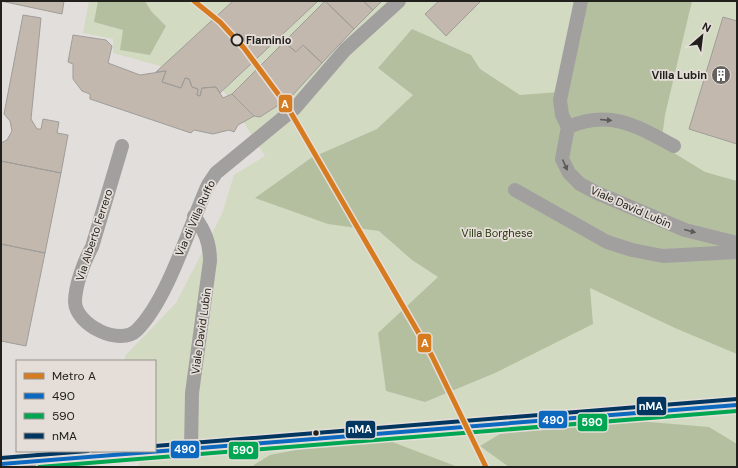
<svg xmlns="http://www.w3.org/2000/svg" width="738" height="468" viewBox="0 0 738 468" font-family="'DM Sans',sans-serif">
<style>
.green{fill:#d2dac2}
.forest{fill:#b4bfa0}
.building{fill:#c2b8ad;stroke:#9f9d9a}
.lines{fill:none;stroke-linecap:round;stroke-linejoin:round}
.lane{stroke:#a1a09f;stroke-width:14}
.bus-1-casing{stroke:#e5ded8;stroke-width:7}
.bus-2-casing{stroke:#e5ded8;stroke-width:7}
.bus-3-casing{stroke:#e5ded8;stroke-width:7}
.bus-1{stroke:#0c69bf;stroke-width:4}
.bus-2{stroke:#00a651;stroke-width:4}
.bus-3{stroke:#00365f;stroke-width:4}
.metro-1-casing{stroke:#e5ded8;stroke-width:8}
.metro-1{stroke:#d67b1f;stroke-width:5}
.oneway{fill:#5b5a58}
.stop-dot{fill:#e5ded8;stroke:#22201d;stroke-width:2}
.bus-dot{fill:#22201d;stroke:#e5ded8;stroke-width:1.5}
.labels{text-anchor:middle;stroke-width:3.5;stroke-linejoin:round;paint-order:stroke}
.stop-label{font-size:11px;font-weight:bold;fill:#22201d;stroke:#e5ded8;text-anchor:start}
.poi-label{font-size:11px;font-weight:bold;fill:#22201d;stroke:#e5ded8;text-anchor:end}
.street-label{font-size:11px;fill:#22201d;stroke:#e5ded8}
.park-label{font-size:11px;fill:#28380e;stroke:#e5ded8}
.line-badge{stroke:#e5ded8;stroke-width:1.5}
.badge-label{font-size:11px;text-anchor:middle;font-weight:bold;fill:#fff}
</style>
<rect width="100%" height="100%" fill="#e2dedb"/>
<path class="green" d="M89 1H737V467H139L138 451H155V361H125V356L176 303 222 214 234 175 265 156 218 82 113 53V39L83 33Z"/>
<path class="forest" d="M98 1H145L151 11 166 26 150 55 120 50 123 30 94 22Z
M585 1H692L665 115 661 145 705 172 737 181V354L675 328 590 288 593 324 495 373 425 402 386 391 378 333 438 277 412 260 379 231 328 224 255 198 311 158 377 129 413 95 378 68 412 29 471 55 480 69 520 95 559 92Z
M637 421 709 427 737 444V467H509L480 446 500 434 580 425Z
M374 435 458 467H251L270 455Z"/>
<path class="building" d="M1 1H64L62 14Z
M233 1H318L220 93 216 87 202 88 200 96 197 95 198 89 192 87 189 79 185 78 181 88 162 82 166 71 156 72Z
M325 1 354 29 322 63 303 45 296 52 284 42Z
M325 1H363L373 10 354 29Z
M363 1H382L373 10Z
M439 1H481L446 36 425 14Z
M23 15 41 18 31 119 37 129H41L43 119 59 122 57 133 68 135 61 173 1 161V143L7 140 12 131 10 121 4 114Z
M723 17 737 21V144L689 129Z
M73 35 106 40 112 46 108 63 140 75 166 71 162 82 181 88 185 78 189 79 192 87 198 89 197 95 200 96 202 88 216 87 223 98 232 94 254 116 238 125 234 132 229 130 213 134 194 130 191 133 90 99V94L82 91 73 79V64L68 62Z
M284 42 296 52 303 45 322 63 291 97 260 117 254 116 232 94Z
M1 161 61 173 45 253 1 244Z
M1 244 45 253 26 346 1 341Z"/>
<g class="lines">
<path class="lane" d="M568 127 562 159 569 173 580 184 597 193 685 230 737 243
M568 127 562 115 560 100 581 1
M568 127C610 109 637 126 674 146
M122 146 92 247C84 261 75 286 75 302 76 325 120 347 137 330 168 299 189 227 208 185L216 173 295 108 345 50 399 1
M515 190 607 242 632 250 663 256 737 252
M191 450 192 393 210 261C210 243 205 231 194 216
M1 464 737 405"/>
<g class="bus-1-casing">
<path id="bus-1" d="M1 464 737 405"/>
</g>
<g class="bus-2-casing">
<path id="bus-2" d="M39 467 737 411"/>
</g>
<g class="bus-3-casing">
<path id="bus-3" d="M155 446 737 399
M1 458 88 451"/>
</g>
<use href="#bus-1" class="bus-1"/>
<use href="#bus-2" class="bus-2"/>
<use href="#bus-3" class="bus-3"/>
<g class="metro-1-casing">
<path id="metro-1" d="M194 1 220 22 244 48 287 106 432 356 486 467"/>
</g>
<use href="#metro-1" class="metro-1"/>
</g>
<defs><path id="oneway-solid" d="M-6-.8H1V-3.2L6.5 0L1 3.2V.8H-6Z"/></defs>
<g class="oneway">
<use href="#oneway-solid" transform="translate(606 120) rotate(5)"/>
<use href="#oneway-solid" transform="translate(565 165) rotate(66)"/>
<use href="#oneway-solid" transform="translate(690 231) rotate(15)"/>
</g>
<defs>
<g id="building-disc" transform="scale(1)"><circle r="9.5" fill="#656260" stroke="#e5ded8"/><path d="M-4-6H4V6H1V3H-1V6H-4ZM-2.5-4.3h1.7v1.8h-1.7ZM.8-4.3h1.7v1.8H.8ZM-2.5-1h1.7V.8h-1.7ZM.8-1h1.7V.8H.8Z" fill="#fff"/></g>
</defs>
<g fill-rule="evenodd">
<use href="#building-disc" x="721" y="75"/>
</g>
<circle class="stop-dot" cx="237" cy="40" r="5.5"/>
<circle class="bus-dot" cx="316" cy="433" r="3.5"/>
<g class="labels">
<g class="stop-label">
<text x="246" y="44">Flaminio</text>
</g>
<g class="poi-label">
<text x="707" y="79">Villa Lubin</text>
</g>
<g class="street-label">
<text transform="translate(631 207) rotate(24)" y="4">Viale David Lubin</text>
<text transform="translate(195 218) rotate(-66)" y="4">Via di Villa Ruffo</text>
<text transform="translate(94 235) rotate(-72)" y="4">Via Alberto Ferrero</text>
<text transform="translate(201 331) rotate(-82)" y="4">Viale David Lubin</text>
</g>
<g class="park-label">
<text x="497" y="237">Villa Borghese</text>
</g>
</g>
<g class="line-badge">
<rect x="278" y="94" width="15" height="19" rx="4" fill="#d67b1f"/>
<rect x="417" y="333" width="15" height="20" rx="4" fill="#d67b1f"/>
<rect x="636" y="396" width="31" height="20" rx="4" fill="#00365f"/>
<rect x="538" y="410" width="30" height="19" rx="4" fill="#0c69bf"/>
<rect x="577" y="413" width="31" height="19" rx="4" fill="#00a651"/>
<rect x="345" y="420" width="31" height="19" rx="4" fill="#00365f"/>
<rect x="170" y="440" width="30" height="19" rx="4" fill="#0c69bf"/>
<rect x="228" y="441" width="31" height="19" rx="4" fill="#00a651"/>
</g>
<g class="badge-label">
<text x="285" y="108">A</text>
<text x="425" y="347">A</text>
<text x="651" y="410">nMA</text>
<text x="553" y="424">490</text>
<text x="592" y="426">590</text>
<text x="360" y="433">nMA</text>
<text x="185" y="453">490</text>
<text x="243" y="454">590</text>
</g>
<rect width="738" height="468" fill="none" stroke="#22201d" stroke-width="4"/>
<rect x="16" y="360" width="140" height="92" fill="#e5ded8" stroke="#97928d"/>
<rect x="24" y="373" width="20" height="6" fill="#d67b1f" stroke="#97928d"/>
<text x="52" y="380" font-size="12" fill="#22201d">Metro A</text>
<rect x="24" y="393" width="20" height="6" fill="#0c69bf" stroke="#97928d"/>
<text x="52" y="400" font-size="12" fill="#22201d">490</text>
<rect x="24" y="413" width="20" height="6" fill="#00a651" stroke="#97928d"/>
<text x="52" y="420" font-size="12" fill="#22201d">590</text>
<rect x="24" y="433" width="20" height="6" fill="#00365f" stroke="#97928d"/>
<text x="52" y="440" font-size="12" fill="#22201d">nMA</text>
<g transform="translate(702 36) rotate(28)" stroke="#e5ded8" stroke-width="3" paint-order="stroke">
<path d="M0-3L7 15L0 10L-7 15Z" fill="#22201d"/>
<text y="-6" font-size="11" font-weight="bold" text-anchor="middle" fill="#22201d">N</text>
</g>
</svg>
